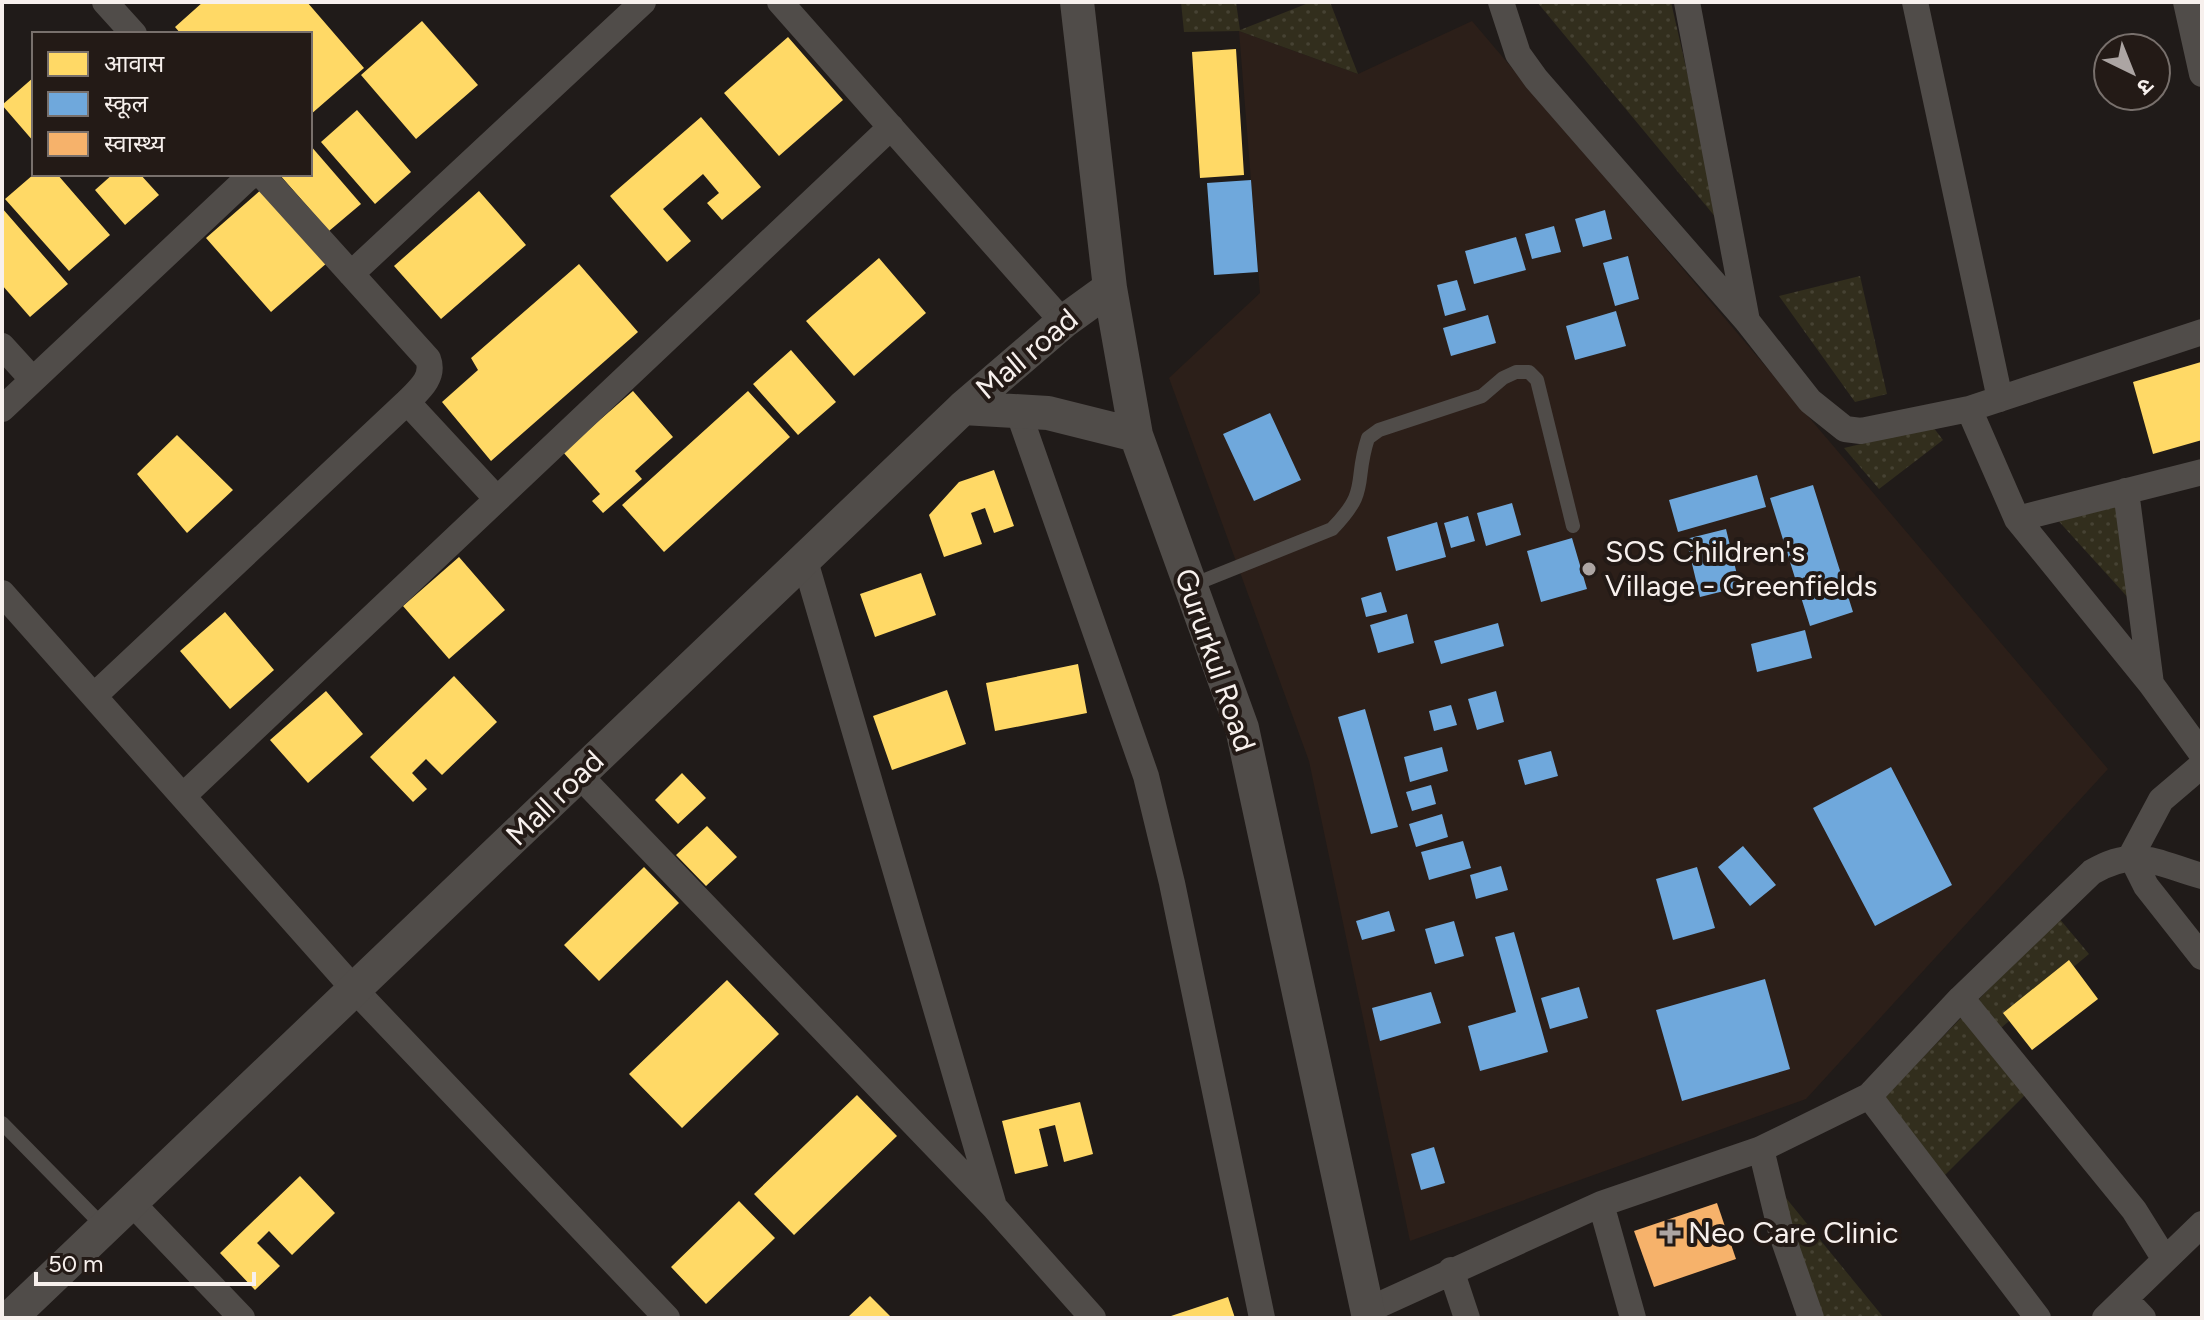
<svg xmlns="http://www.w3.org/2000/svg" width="2204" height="1320" viewBox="0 0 2204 1320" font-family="Figtree,'Noto Sans Devanagari',sans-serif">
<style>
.built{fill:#2c1f19}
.park{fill:url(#park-dots)}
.homes{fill:#ffd966}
.schools{fill:#6fa8dc}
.health{fill:#f6b26b}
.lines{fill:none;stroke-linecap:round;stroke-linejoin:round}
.service{stroke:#504c49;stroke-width:14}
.minor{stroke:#504c49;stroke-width:26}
.tertiary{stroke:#504c49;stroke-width:34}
.poi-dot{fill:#aca5a3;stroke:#231a16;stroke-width:3}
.labels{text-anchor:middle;stroke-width:8;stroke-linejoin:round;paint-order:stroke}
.street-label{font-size:30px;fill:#f7f0ed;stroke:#231a16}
.poi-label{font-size:30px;fill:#f7f0ed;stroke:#231a16;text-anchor:start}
</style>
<defs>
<pattern id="park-dots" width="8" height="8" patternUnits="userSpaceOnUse" patternTransform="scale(2)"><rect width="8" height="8" fill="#322e1d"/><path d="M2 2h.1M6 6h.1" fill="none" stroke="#464233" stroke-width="1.8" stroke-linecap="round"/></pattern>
</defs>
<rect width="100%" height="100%" fill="#201b19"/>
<path class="built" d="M1472 21 2108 769 1806 1099 1410 1241 1309 761 1169 378 1260 293 1239 31 1358 74Z"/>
<path class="park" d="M1181 2H1236L1240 30 1311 2H1330L1358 74 1239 31 1184 32Z
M1537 2H1671L1722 225Z
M1860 276 1887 394 1855 402 1779 296Z
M1933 427 1943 440 1879 489 1844 448Z
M2116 497 2132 602 2054 516Z
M2058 917 2089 954 1983 1043 2026 1094 1945 1175 1883 1099Z
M1763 1170 1884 1318H1814Z"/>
<path class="homes" d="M203 2H307L364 68 310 115V34H181L175 27Z
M422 21 478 85 416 139 361 75Z
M788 37 843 100 779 156 724 93Z
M1236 49 1244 175 1200 178 1192 52Z
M34 77V142L2 105Z
M357 110 411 172 375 204 321 142Z
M701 117 761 187 722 220 707 203 719 193 703 174 663 209 691 241 667 262 610 196Z
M310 145 361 204 329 231 279 174H310Z
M34 174H57L110 235 69 271 5 199Z
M113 174H140L159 195 125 225 95 190Z
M263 188 328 262 271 312 206 238Z
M479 191 526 245 441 319 394 266Z
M2 208 68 284 30 317 2 285Z
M879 258 926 313 854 376 806 321Z
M579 264 638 332 491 461 442 402 478 370 471 358Z
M791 350 836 402 798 435 753 384Z
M2201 362 2202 440 2153 454 2133 382Z
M633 391 673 437 635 471 642 479 603 513 592 501 600 494 563 452Z
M748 391 790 437 664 552 622 505Z
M177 435 233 490 187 533 137 474Z
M994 470 1014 526 994 533 985 508 971 513 982 544 944 557 929 515 959 482Z
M459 557 505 610 449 659 403 606Z
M921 573 936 615 875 637 860 594Z
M225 612 274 670 230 709 180 651Z
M1078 664 1087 713 995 731 986 683Z
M454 676 497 722 442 775 426 759 412 773 427 789 413 802 370 757Z
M947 690 966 744 892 770 873 716Z
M326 691 363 734 308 783 270 740Z
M682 773 706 798 678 824 655 800Z
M707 826 737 857 706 886 676 855Z
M644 867 679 903 599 981 564 945Z
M2069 960 2098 999 2032 1050 2003 1013Z
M727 980 779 1034 682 1128 629 1074Z
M857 1095 897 1136 794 1235 754 1194Z
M1080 1102 1093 1154 1064 1162 1055 1125 1039 1129 1048 1166 1015 1174 1002 1121Z
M300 1176 335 1213 292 1255 269 1231 257 1243 280 1266 255 1290 220 1253Z
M739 1201 775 1238 706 1304 671 1267Z
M870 1296 892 1318H847Z
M1228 1297 1235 1318H1168V1317Z"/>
<path class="schools" d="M1251 180 1258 272 1214 275 1207 183Z
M1605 210 1612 239 1583 247 1575 219Z
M1554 226 1561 252 1532 259 1525 234Z
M1516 237 1526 270 1474 284 1465 251Z
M1628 256 1639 299 1615 306 1603 263Z
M1457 280 1466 310 1445 316 1437 285Z
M1616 311 1626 346 1575 360 1566 326Z
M1488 315 1496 343 1451 356 1443 328Z
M1270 413 1301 480 1254 501 1223 434Z
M1757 475 1766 507 1678 532 1669 500Z
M1813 485 1853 612 1810 626 1770 498Z
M1512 503 1521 535 1486 546 1477 513Z
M1468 516 1475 541 1451 548 1444 523Z
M1437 522 1446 557 1396 571 1387 537Z
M1726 529 1740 587 1700 597 1686 539Z
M1572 538 1587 589 1541 602 1527 551Z
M1381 592 1387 612 1366 617 1361 598Z
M1407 614 1414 643 1378 653 1370 625Z
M1498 623 1504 646 1441 664 1434 641Z
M1805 630 1812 658 1757 672 1751 644Z
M1496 691 1504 722 1477 730 1468 699Z
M1451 705 1457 725 1434 731 1429 711Z
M1365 709 1398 827 1371 834 1338 717Z
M1442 747 1448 771 1410 782 1404 757Z
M1551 751 1558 776 1525 785 1518 760Z
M1891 767 1952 885 1875 926 1813 808Z
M1431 785 1436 804 1412 811 1406 792Z
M1442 814 1448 837 1416 847 1409 824Z
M1463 841 1471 868 1429 880 1421 852Z
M1743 846 1776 885 1750 906 1718 867Z
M1501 866 1508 890 1476 899 1470 875Z
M1697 867 1715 928 1673 940 1656 879Z
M1389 911 1395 931 1362 940 1356 921Z
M1454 921 1464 956 1435 964 1425 929Z
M1514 932 1548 1052 1480 1071 1468 1026 1516 1012 1495 937Z
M1765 979 1790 1069 1682 1101 1656 1010Z
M1579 987 1588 1018 1550 1029 1541 998Z
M1431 992 1441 1023 1380 1041 1372 1008Z
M1434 1147 1445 1183 1421 1190 1411 1154Z"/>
<path class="health" d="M1717 1203 1736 1259 1654 1287 1634 1231Z"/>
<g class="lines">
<path class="service" d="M1190 586 1332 529C1371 489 1353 483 1368 438L1379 430 1482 396 1503 378 1516 372H1529L1537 380 1573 526
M2 1123 105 1228"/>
<path class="minor" d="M105 2 134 34
M780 2 1063 322
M1501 2 1518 54 1536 79 1747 321 1810 401 1845 429 1861 431 1969 409 2202 332
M1687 2 1747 321
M1915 2 2000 399
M2186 2 2202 74
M351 274 643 2
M2 346 33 380
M407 402 497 499
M2 409 252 174
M1969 409 2017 519 2151 684 2202 754
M1018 411 1146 776 1172 883 1262 1318
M2126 491 2151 684
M2017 519 2202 472
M805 561 993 1203
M2 593 354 989 667 1318
M94 696 407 402C419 390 435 377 428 359L261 174
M2202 765 2161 800 2131 856 2146 886 2202 957
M579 775 995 1208 1093 1318
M183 796 891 127
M1961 998 2134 1210 2164 1258
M1869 1096 2038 1318
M1761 1149 1781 1232 1811 1318
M131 1202 242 1318
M1601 1204 1633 1318
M1451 1270 1467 1318
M2125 1299 2143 1318
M1368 1310 1601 1204 1761 1149 1869 1096 1961 998 2092 872C2136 846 2156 863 2202 876
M2105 1318 2202 1224"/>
<path class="tertiary" d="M1077 2 1110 288 1136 435 1242 728 1369 1318
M963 408 1048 413 1136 435
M10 1318 963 408 1063 322 1110 288"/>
</g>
<g class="poi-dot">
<circle cx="1589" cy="569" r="8"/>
<path d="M1666 1221h8v8h8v8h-8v8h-8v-8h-8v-8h8z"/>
</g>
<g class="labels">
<g class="street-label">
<text transform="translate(1027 354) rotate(-40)" y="10">Mall road</text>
<text transform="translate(1215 660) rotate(71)" y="10">Gururkul Road</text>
<text transform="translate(555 798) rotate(-44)" y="10">Mall road</text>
</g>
<g class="poi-label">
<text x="1605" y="562">SOS Children's<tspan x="1605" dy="34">Village - Greenfields</tspan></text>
<text x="1688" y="1243">Neo Care Clinic</text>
</g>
</g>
<rect width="2204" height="1320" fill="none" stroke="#f7f0ed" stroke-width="8"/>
<rect x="32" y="32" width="280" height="144" fill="#231a16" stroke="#78706c" stroke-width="2"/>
<rect x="48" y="52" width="40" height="24" fill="#ffd966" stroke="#78706c" stroke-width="2"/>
<text x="104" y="72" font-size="24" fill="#f7f0ed">आवास</text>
<rect x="48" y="92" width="40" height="24" fill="#6fa8dc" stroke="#78706c" stroke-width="2"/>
<text x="104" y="112" font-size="24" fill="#f7f0ed">स्कूल</text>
<rect x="48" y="132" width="40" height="24" fill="#f6b26b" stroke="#78706c" stroke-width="2"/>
<text x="104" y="152" font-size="24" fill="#f7f0ed">स्वास्थ्य</text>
<g transform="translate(2132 72) rotate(137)"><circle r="38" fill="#231a16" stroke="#78706c" stroke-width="2"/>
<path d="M0-6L14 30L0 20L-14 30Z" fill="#aca5a3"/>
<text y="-12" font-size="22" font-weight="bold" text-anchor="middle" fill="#f7f0ed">उ</text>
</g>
<path d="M36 1272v12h218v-12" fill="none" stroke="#f7f0ed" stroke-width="4"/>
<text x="48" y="1272" font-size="24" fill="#f7f0ed" stroke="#231a16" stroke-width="6" paint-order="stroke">50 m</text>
</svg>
